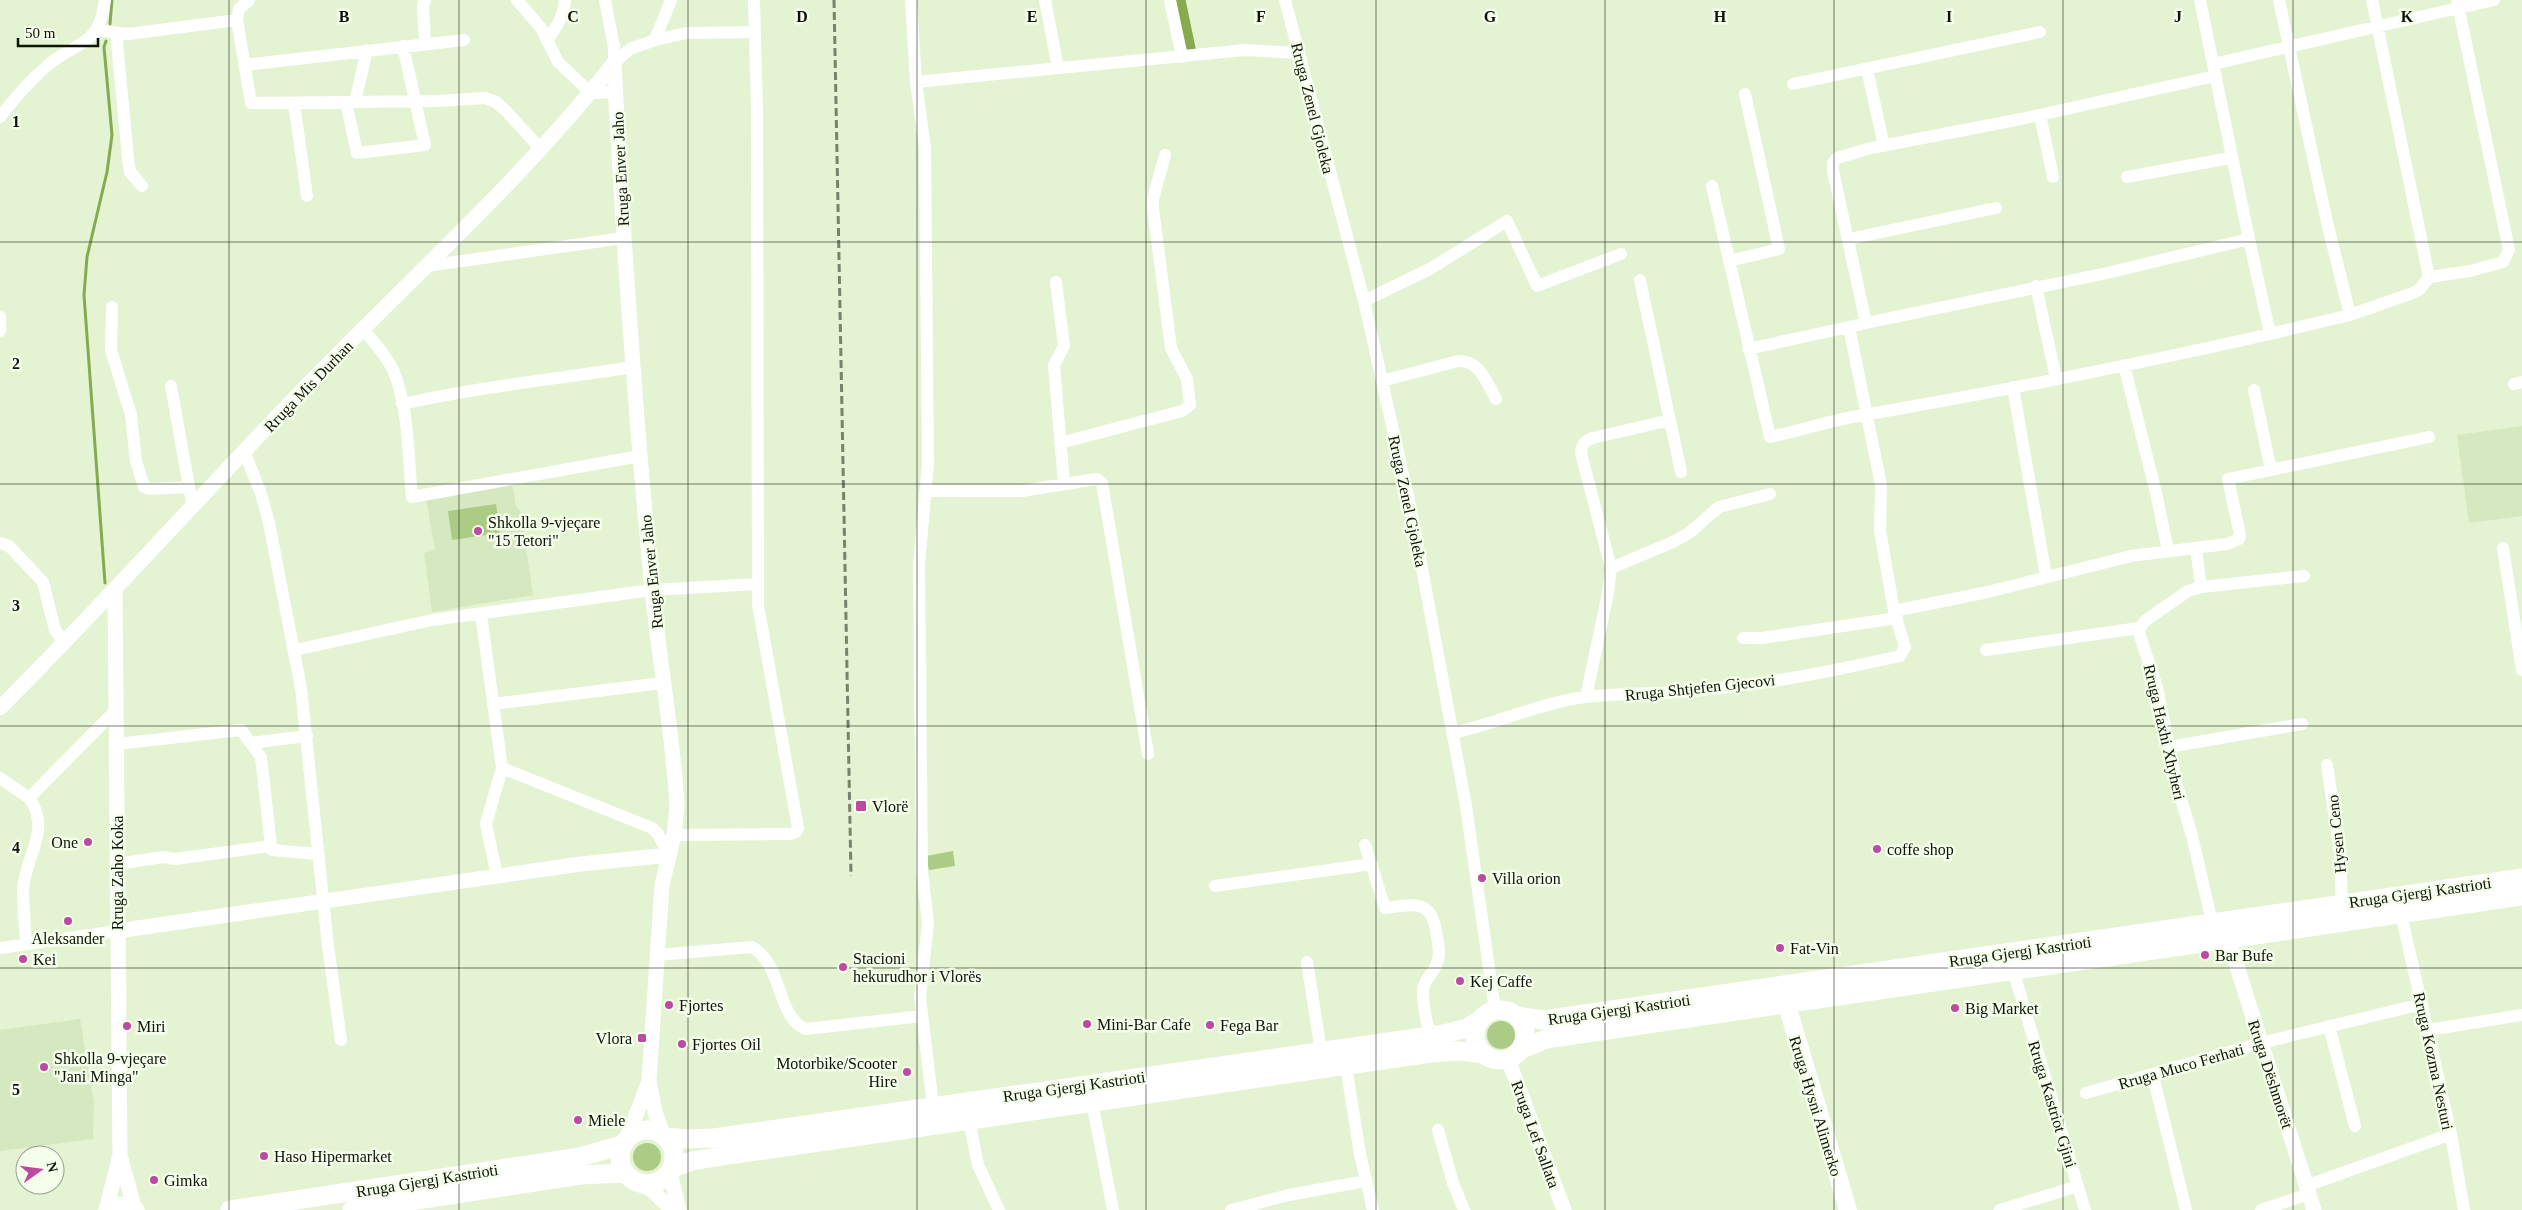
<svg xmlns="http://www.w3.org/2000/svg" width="2522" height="1210" viewBox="0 0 2522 1210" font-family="Georgia,serif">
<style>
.built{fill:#d6e8c0}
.green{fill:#accb84}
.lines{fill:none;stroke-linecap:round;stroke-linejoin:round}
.stream{stroke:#85ab4e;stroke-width:3}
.canal{stroke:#85ab4e;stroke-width:11}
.minor{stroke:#fff;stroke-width:12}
.tertiary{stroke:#fff;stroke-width:15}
.secondary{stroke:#fff;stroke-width:18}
.primary{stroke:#fff;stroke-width:19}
.rail{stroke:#78826c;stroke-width:3;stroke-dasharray:8 4;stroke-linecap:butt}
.grid{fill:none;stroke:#0e1308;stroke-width:1;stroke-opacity:0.55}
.poi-dot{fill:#bc49a2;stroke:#f5feea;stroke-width:2}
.labels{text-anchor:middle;stroke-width:5;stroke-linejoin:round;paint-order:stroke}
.street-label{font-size:16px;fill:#0e1308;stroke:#f5feea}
.poi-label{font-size:16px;fill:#0e1308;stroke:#f5feea;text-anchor:start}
.grid-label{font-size:16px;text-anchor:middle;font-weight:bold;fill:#0e1308;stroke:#f5feea;stroke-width:5;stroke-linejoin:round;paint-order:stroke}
</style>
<rect width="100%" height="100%" fill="#e4f3d2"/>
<path class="built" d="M2522 426V516L2469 523 2457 435Z
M512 484 516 506 521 512 533 595 432 612 424 553 435 550 426 498Z
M80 1019 94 1103 93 1139 0 1151V1030Z"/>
<path class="green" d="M496 504 500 533 452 540 448 511Z
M953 851 955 866 929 870 926 856Z
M1487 1035a14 14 0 1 1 28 0a14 14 0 1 1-28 0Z
M633 1157a14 14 0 1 1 28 0a14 14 0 1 1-28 0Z"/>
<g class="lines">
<path class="stream" d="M110 24 112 0
M105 583 84 295 87 257 107 172 112 135 104 47 106 41"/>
<path class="canal" d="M1180 0 1190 48"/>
<path class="minor" d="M517 0 541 28 558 62 591 93 616 92
M605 0 614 47V63
M911 0 916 82
M1045 0 1058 68
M1170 0 1182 57
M1285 0 1364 301 1412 514 1466 806 1495 1010
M2200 0 2213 64
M2372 0 2429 277 2470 271 2503 262 2509 250 2457 0
M237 20 251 103 438 101 485 98 496 102 507 112 540 148
M97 30 128 34 237 20 239 9 249 0
M118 34 117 43 128 158 130 172 142 186
M655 40 687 33 755 32
M547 41C556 27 564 17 565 0
M425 44 423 6 425 0
M614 63 630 49 655 40 671 0
M244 65 464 40
M1867 69 1884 146
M2215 76 2021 119 1871 148 1837 158 1833 163V171L1866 323 2107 273 2249 239 2213 64 2494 0
M1793 84 2040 32
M346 102 357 153 425 145 403 46
M355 102 367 50
M294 103 307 196
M2040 115 2053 177
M0 117C14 99 29 81 47 66 77 40 99 48 105 0
M2127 177 2230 158
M1712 186 1770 437C1799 431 1828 421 1858 416 1996 392 2134 365 2270 334
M1849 239 1996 208
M2249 239 2270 334 2350 315 2327 222 2279 0
M1729 261 1779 249 1745 94
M427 266 623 238
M1640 280 1681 472
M1056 282 1064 346 1054 365 1064 484
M2036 286 2056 378
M1364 301 1430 269 1507 221 1537 286 1621 254
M112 307 111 350 131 415 136 461 144 487 150 489 189 487 193 508
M2350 315 2410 294 2419 290 2429 277
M0 317V331
M1866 323 1849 327 1881 485 1880 531 1894 611 1988 592 2131 556 2227 544 2239 539 2240 535 2228 479 2429 437
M363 329C374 342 386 355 393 370 409 406 408 458 412 497L640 456
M1748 349 1849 327
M2124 365 2156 493 2168 550
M1382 381 1458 361C1480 360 1486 382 1496 399
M2514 384 2522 382
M171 386 189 487
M2013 387 2046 576
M2254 390 2271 470
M402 404C478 387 556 379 633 367
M1060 443 1182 411 1190 405 1187 379 1171 348 1153 208V199L1165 155
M245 453 261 494 269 523 301 688 328 946 341 1040
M926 491H1022L1090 480 1097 479 1102 483 1148 754
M0 543 9 546 43 582 55 630 65 643
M2196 548 2201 587
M2503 548 2522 670
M1611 568 1673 542 1689 533 1719 507 1770 494
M481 614 502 768 486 824 497 876
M1743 638H1762L1897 618
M295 650 432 620 652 590 757 584
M1986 650 2139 628
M1586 697 1608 593 1611 568 1582 457C1580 447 1583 441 1593 438L1670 420
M493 704 662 683
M1453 733C1498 723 1540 703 1585 697 1616 693 1648 694 1680 692 1754 687 1828 672 1900 656L1905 647 1894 611
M251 743 307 736
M2169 747 2302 724
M2327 765 2340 853 2342 904
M502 768 652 828 658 834 669 855
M0 778 29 798 117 709
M674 835 791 834 796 832 798 828 758 605 757 111 754 0
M1365 845 1385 908C1417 904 1432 899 1437 936 1438 945 1441 954 1437 963 1434 973 1424 979 1423 990 1422 1004 1427 1022 1430 1036
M271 846 272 850 318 854
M117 864 163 857 175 859 271 846 261 757 241 730 117 744
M1215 886 1372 864
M2401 914 2451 1134 2464 1210
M2212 922 2192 836 2176 782 2157 687 2140 636 2139 628 2146 620 2188 591 2201 587 2304 576
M26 944C25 926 23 908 23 890 25 857 52 829 29 798
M0 948 117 931
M657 955 752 947C784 965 776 1018 806 1029L922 1016
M1307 962 1321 1051
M2013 970 2085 1210
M2329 1026 2355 1126
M2428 1030 2522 1015
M1346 1066 1360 1154 1373 1210
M2153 1076 2186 1210
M2086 1093 2261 1043 2422 1004
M1092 1102 1113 1210
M933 1106 920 997 928 923 922 871 919 565 928 463 925 148 916 82 1245 50 1299 53
M969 1120 978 1165 999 1210
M1438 1130 1453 1183 1464 1210
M2306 1186 2451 1134
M1231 1210 1289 1195 1366 1181
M2000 1210 2078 1186
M2261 1210 2309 1194"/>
<path class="tertiary" d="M614 63C623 238 635 413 652 588 659 660 673 733 677 806L674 835 662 885 649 1080 655 1112 663 1135
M0 708C99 609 193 504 290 403 398 290 517 186 614 63
M117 931 581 864 669 855
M2228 938 2314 1210
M1508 1059 1564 1210
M627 1138 648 1084
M121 1159 135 1210
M670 1172 679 1210
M642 1184 654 1192 672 1210
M106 1210 120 1155 115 592"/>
<path class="secondary" d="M1786 1002 1848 1210"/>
<path class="primary" d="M1475 1035a25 25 0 1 1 50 0a25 25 0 1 1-50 0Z
M1517 1016 1543 1020 2522 878
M1520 1050 1546 1039 2522 896
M620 1157a27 27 0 1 1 54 0a27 27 0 1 1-54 0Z
M665 1137 687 1139 714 1138 1444 1034 1467 1028 1480 1020
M672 1168 692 1161 716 1157 1431 1053 1460 1051 1484 1054
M108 1210 120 1206 135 1210
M230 1210 580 1157 622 1145
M352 1210 581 1175 624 1173"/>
<path class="rail" d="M834 0 851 876"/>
</g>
<path class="grid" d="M229 0V1210M459 0V1210M688 0V1210M917 0V1210M1146 0V1210M1376 0V1210M1605 0V1210M1834 0V1210M2063 0V1210M2293 0V1210M0 242H2522M0 484H2522M0 726H2522M0 968H2522"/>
<g class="poi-dot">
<circle cx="478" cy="531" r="5"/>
<rect x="855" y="800" width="12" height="12" rx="2.5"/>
<circle cx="88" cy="842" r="5"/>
<circle cx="1877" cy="849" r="5"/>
<circle cx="1482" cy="878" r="5"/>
<circle cx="68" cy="921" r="5"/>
<circle cx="1780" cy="948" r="5"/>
<circle cx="2205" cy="955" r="5"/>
<circle cx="23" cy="959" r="5"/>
<circle cx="843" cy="967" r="5"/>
<circle cx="1460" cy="981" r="5"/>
<circle cx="669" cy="1005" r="5"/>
<circle cx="1955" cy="1008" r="5"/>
<circle cx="1087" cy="1024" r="5"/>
<circle cx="1210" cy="1025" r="5"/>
<circle cx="127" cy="1026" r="5"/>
<rect x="637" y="1033" width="10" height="10" rx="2.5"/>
<circle cx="682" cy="1044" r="5"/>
<circle cx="44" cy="1067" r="5"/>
<circle cx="907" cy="1072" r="5"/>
<circle cx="578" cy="1120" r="5"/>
<circle cx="264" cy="1156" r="5"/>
<circle cx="154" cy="1180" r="5"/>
</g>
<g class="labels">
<g class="street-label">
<text transform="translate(1313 108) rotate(76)" y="6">Rruga Zenel Gjoleka</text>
<text transform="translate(620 169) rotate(-93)" y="6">Rruga Enver Jaho</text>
<text transform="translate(308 386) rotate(-46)" y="6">Rruga Mis Durhan</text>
<text transform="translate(1408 501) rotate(78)" y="6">Rruga Zenel Gjoleka</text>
<text transform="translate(651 572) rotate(-96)" y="6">Rruga Enver Jaho</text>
<text transform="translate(1700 687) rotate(-6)" y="6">Rruga Shtjefen Gjecovi</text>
<text transform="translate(2165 732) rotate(77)" y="6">Rruga Haxhi Xhyheri</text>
<text transform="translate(2336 834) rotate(-96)" y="6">Hysen Ceno</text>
<text transform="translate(117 873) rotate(-90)" y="6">Rruga Zaho Koka</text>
<text transform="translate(2420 892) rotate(-8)" y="6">Rruga Gjergj Kastrioti</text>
<text transform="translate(2020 951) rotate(-8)" y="6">Rruga Gjergj Kastrioti</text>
<text transform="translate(1619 1009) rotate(-8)" y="6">Rruga Gjergj Kastrioti</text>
<text transform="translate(2434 1061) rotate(78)" y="6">Rruga Kozma Nesturi</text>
<text transform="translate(2181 1066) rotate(-16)" y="6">Rruga Muco Ferhati</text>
<text transform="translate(2271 1074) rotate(72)" y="6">Rruga Dëshmorët</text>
<text transform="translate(1074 1086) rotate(-8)" y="6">Rruga Gjergj Kastrioti</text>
<text transform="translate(2053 1104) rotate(73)" y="6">Rruga Kastriot Gjini</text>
<text transform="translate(1816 1106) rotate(73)" y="6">Rruga Hysni Alimerko</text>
<text transform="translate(1536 1134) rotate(70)" y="6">Rruga Lef Sallata</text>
<text transform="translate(427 1180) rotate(-9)" y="6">Rruga Gjergj Kastrioti</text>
</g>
<g class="poi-label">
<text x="488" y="528">Shkolla 9-vjeçare<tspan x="488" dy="18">"15 Tetori"</tspan></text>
<text x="872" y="812">Vlorë</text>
<text x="78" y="848" text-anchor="end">One</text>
<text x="1887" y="855">coffe shop</text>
<text x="1492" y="884">Villa orion</text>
<text x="68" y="944" text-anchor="middle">Aleksander</text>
<text x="1790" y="954">Fat-Vin</text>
<text x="2215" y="961">Bar Bufe</text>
<text x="853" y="964">Stacioni<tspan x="853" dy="18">hekurudhor i Vlorës</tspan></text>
<text x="33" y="965">Kei</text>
<text x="1470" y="987">Kej Caffe</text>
<text x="679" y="1011">Fjortes</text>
<text x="1965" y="1014">Big Market</text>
<text x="1097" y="1030">Mini-Bar Cafe</text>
<text x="1220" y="1031">Fega Bar</text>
<text x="137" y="1032">Miri</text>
<text x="632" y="1044" text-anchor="end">Vlora</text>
<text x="692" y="1050">Fjortes Oil</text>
<text x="54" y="1064">Shkolla 9-vjeçare<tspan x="54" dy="18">"Jani Minga"</tspan></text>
<text x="897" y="1069" text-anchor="end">Motorbike/Scooter<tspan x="897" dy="18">Hire</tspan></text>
<text x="588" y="1126">Miele</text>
<text x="274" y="1162">Haso Hipermarket</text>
<text x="164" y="1186">Gimka</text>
</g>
</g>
<g class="grid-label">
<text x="344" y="22">B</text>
<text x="573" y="22">C</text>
<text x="802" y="22">D</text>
<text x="1032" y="22">E</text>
<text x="1261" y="22">F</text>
<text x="1490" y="22">G</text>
<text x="1720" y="22">H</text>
<text x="1949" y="22">I</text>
<text x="2178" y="22">J</text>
<text x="2407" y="22">K</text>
<text x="16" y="127">1</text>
<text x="16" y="369">2</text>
<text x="16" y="611">3</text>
<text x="16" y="853">4</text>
<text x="16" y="1095">5</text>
</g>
<g transform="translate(40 1170) rotate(76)"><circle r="24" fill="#f5feea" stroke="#99a090"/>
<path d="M0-4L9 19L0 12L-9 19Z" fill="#bc49a2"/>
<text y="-8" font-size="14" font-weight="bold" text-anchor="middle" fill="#0e1308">N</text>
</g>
<path d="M18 38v8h80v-8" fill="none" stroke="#0e1308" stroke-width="2.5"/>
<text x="25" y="38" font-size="15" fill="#0e1308" stroke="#f5feea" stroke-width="4" paint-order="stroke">50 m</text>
</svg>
